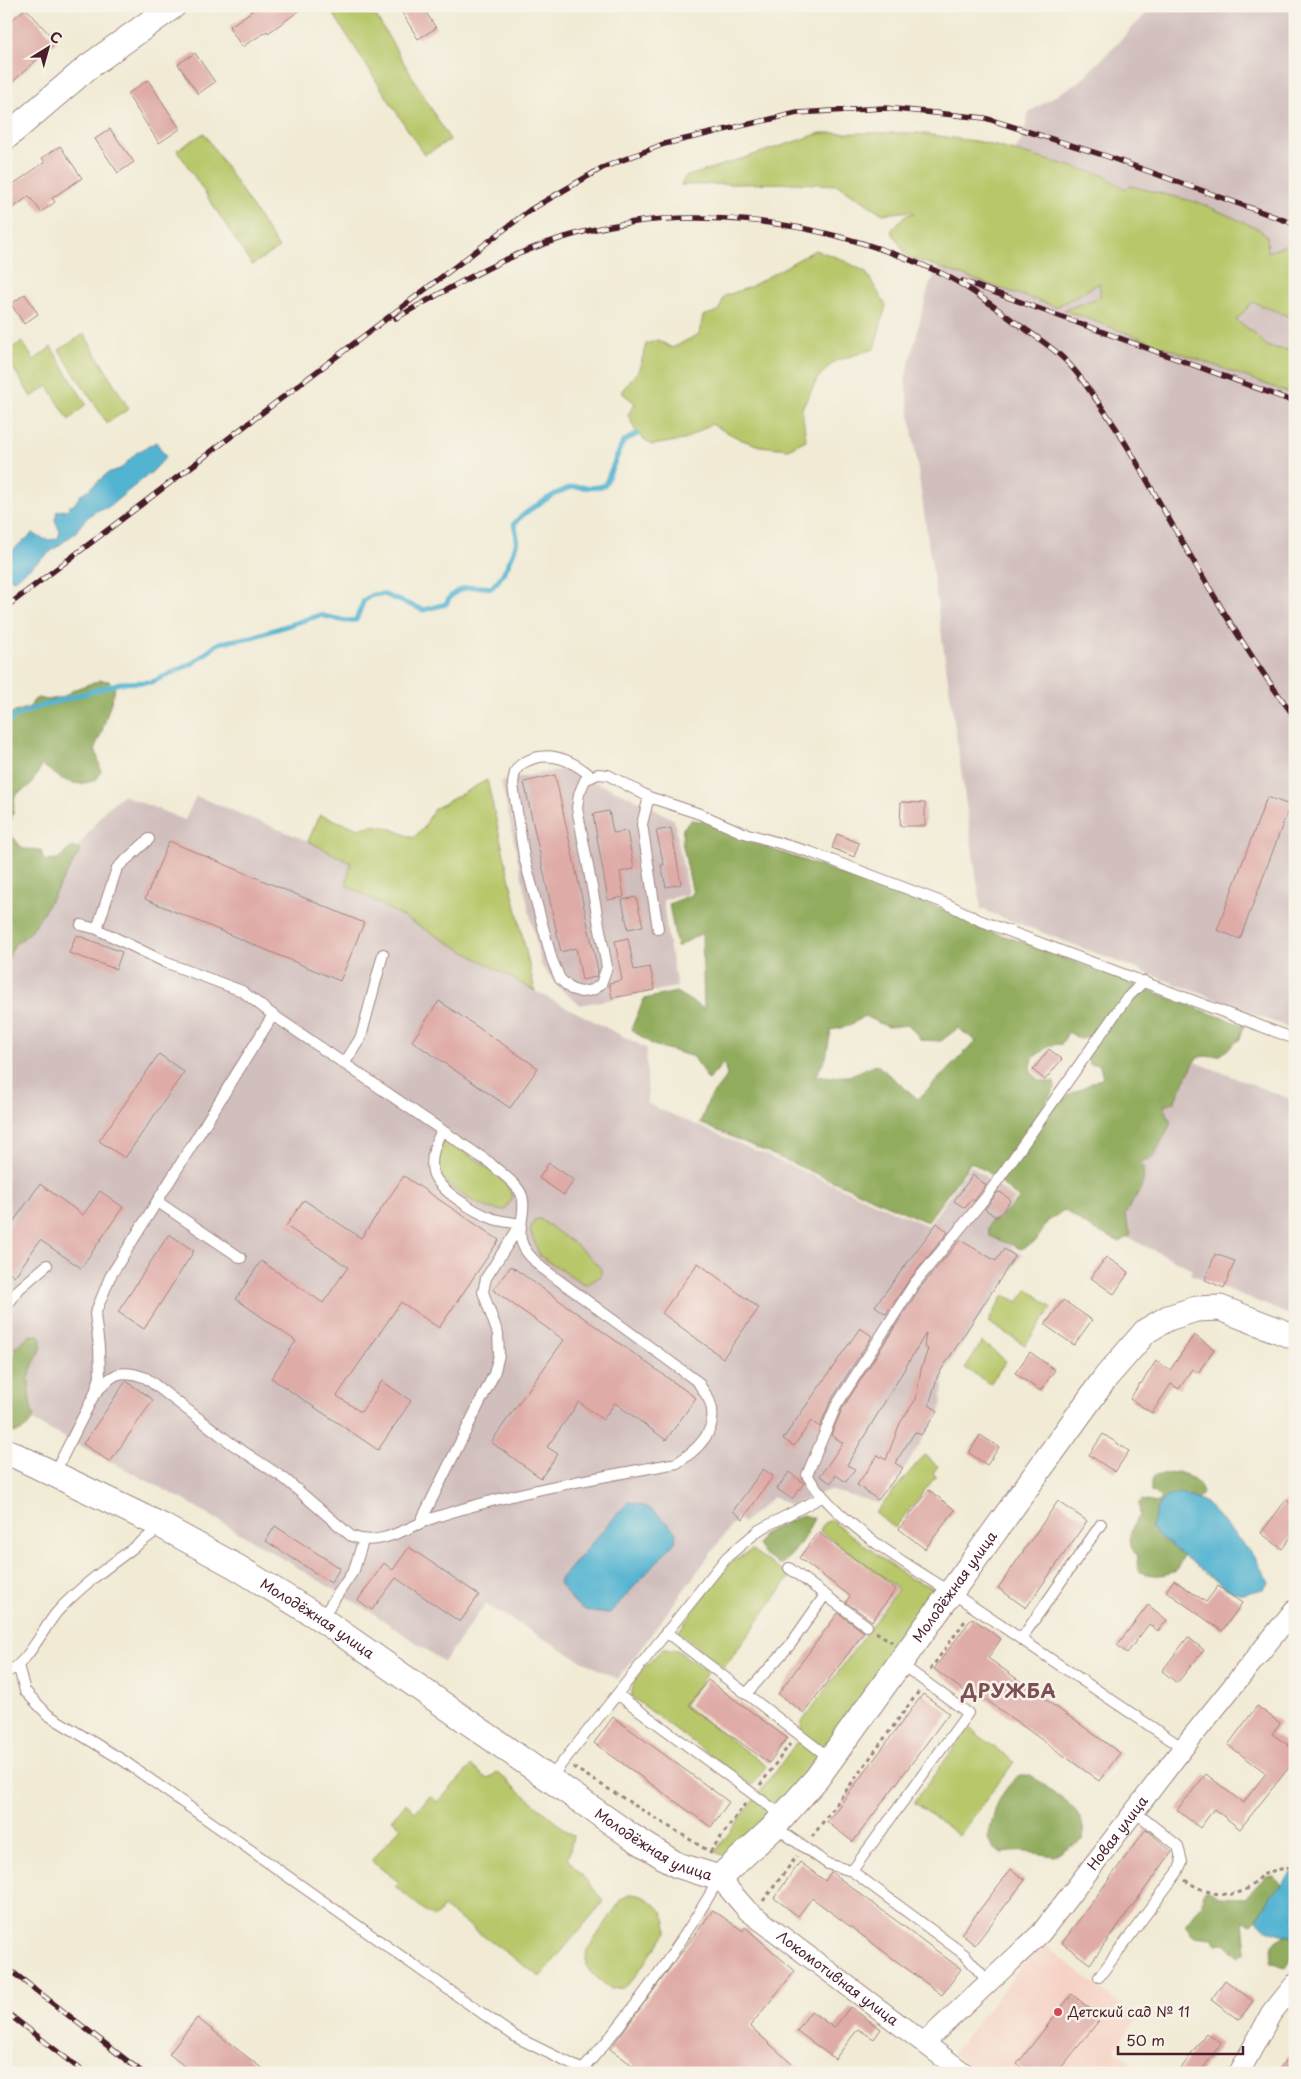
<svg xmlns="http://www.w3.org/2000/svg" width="1301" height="2079" viewBox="0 0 1301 2079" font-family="'Playpen Sans',sans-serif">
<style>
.built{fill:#f6d2c4}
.industrial{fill:#d1bfbe}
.green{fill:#b7c769;stroke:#80734a}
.forest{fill:#91ac5d;stroke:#6e6644;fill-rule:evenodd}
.water{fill:#52b4d1;stroke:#4e6a7e}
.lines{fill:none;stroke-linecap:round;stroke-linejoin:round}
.stream{stroke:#52b4d1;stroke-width:5}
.building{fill:#dfaba7}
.service-casing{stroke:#9e8580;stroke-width:12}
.minor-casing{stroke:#9e8580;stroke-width:22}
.tertiary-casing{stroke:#9e8580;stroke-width:27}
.path{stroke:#9e8580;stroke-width:3;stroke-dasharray:4 4;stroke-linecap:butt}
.service{stroke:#fff;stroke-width:10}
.minor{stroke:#fff;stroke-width:20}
.tertiary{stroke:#fff;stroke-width:25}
.rail-casing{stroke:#4a1f2b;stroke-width:5.5}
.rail{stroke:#f7f3e8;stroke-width:4;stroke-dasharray:11;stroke-linecap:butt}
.poi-dot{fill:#d1495b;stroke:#f7f3e8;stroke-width:2}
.labels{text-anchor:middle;stroke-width:5;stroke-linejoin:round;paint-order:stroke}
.street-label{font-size:14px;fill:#4a1f2b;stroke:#f7f3e8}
.poi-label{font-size:14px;fill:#4a1f2b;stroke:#f7f3e8;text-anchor:start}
.district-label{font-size:19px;font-weight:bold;letter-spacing:1px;fill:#7e5056;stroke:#f7f3e8}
</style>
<rect width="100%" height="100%" fill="#f7f3e8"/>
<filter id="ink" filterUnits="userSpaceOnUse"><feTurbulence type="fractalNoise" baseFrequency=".02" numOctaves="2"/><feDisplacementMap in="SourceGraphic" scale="10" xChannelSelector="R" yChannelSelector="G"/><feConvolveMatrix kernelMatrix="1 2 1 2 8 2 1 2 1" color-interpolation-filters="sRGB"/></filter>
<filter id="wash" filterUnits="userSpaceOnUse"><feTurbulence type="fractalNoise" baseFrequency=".0096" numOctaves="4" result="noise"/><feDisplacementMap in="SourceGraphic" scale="20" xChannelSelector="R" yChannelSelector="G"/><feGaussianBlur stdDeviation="1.12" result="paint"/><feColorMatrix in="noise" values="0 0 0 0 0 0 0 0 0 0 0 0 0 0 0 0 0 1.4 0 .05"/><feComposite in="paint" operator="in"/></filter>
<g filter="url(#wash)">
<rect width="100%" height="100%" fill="#f1ebd5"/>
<path class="built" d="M1041 1942 1138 2019 1116 2047V2051L1145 2073H975L952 2054Z"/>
<path class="industrial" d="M1159 6H1295V1030L981 909 905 380 929 285 946 256 1022 140 1029 112 1080 81 1146 14Z
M564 769 643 802 674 820 688 894 663 900 667 933 677 987 580 1005 558 987 541 965 501 781Z
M122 795 185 820 196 796 308 841 351 863 346 885 535 991 646 1048 648 1104 928 1226 971 1166 1015 1199 992 1233 1022 1255 944 1371 941 1410 905 1468 878 1503 829 1490 791 1505 773 1497 743 1523 737 1518 618 1679 582 1661 485 1604 444 1662 373 1613 186 1501 6 1407V948L104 811Z
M1162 1049 1295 1101V1317L1191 1274 1193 1269 1057 1204Z"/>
<path class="green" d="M349 6H370L450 140 424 155 334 15Z
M204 133 279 248 252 265 177 150Z
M821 133H918L981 142 1103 175 1125 189 1131 186 1200 203 1259 229 1267 236 1268 252 1295 242V319L1253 302 1236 320 1254 333 1268 347 1295 351V395L1064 310 1100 297V283L1056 307 908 257 891 231 905 215 914 213 911 211 883 214 838 185 795 183 681 185 685 177Z
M815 250 839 258 866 272 886 306 874 349 835 361 818 378 802 408 806 440 788 449 760 446 742 440 711 424 684 440 652 445 637 434 628 415 635 403 621 392 640 368 646 344 658 340 672 348 699 334 703 316 719 311 724 296 750 287Z
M84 334 129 409 107 423 59 350Z
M22 342 34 360 51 347 86 404 69 420 48 386 31 397 6 356V351Z
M487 780 535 991 346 885 351 863 308 841 320 815 360 829C377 820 396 831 413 838L424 827 434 809Z
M445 1141C463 1151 511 1177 512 1199L505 1210C487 1213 442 1188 438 1168 437 1159 441 1149 445 1141Z
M540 1219 576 1245 591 1258 601 1269V1276L588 1284 582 1283 540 1256 530 1231 534 1220Z
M1028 1289 1052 1308 1025 1345 988 1322 1004 1295 1018 1302Z
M982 1342 1006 1361 990 1384 965 1368Z
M924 1455 938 1466 933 1473 936 1476 895 1528 875 1513Z
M831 1520 907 1577 936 1589V1596L795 1789 727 1857 715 1852 800 1738 802 1722 898 1589 820 1531 824 1523Z
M752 1550 790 1577 724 1668 678 1632 730 1563Z
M662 1649 677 1650 708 1672 684 1705 766 1766 752 1786 632 1697C630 1678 650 1662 662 1649Z
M969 1728 1014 1762 959 1836 914 1802Z
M471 1766 488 1779 497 1772 573 1836 568 1859 604 1901 540 1977 443 1907 434 1918 395 1886 399 1882 371 1861 401 1827 392 1819 406 1803 415 1812 430 1796 438 1802Z
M630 1894C650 1895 668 1911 667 1932L633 1979 623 1988 611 1989 590 1972 586 1965V1958L587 1950 622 1899Z"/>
<path class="forest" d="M101 680 109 681 115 689 101 734 95 747 101 771 97 779C72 790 62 779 42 765L31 785 15 795 13 813 8 831 23 849 41 850 44 861 57 860 72 847 81 850 35 926 24 938 15 944 6 963V715L30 707 34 700 38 698 48 700 63 697 75 689Z
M691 820 702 821 751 842 940 908 979 928 1023 942 1244 1026 1240 1039 1221 1055 1197 1057 1174 1102 1164 1105 1171 1123 1153 1158 1141 1161C1150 1186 1134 1195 1125 1215L1131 1235 1120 1242 1089 1227 1064 1210 1047 1222 1036 1241 1021 1249 990 1236 988 1228 991 1220H997L1019 1199 993 1176 971 1162 927 1222 700 1123 709 1099 727 1076 724 1063 708 1080 694 1057 653 1045 631 1029 644 999 676 992 704 1009 702 933 677 947 669 904 693 894 682 842 683 828ZM864 1016 888 1027 909 1025 921 1040 941 1041 958 1028 976 1041 918 1099 876 1064 849 1076 815 1077 826 1058 831 1030 849 1026ZM1068 1032 1080 1039 1094 1036 1084 1053 1090 1064H1099L1103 1077 1060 1100 1033 1123 1055 1088 1054 1082 1041 1081 1030 1071 1033 1058 1050 1045 1062 1044Z
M30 1335H39C45 1350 39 1352 33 1365 27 1377 28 1404 34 1416 29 1428 20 1435 6 1432V1367L14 1358 15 1347Z
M1178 1472C1189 1476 1200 1482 1203 1493L1191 1511 1185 1553 1176 1571C1163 1576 1152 1577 1139 1571L1137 1563 1138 1556C1126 1546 1130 1531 1136 1519L1140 1517 1139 1503 1142 1500 1157 1503 1161 1498 1151 1492V1484L1154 1476Z
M802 1515 814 1518C806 1535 795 1555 780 1565L764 1554 758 1545 763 1534Z
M1019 1775H1031L1074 1808C1081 1818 1085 1828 1083 1840L1054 1856 1019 1851 1003 1853 994 1849 988 1839C994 1811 997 1795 1019 1775Z
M1266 1876H1274L1283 1888 1252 1924 1243 1921 1246 1952 1239 1957 1225 1943 1217 1944 1213 1938 1193 1936 1185 1926 1202 1904 1203 1894 1206 1889 1220 1897 1245 1898Z
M1288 1935 1295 1938V1953L1285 1968 1270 1962 1273 1944Z"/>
<path class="water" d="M156 442 166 457 153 471 107 508C94 508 81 523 75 533L14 580 6 576V556L33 533C42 539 47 542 58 538L60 532 55 520 57 511 66 510 70 506 74 505 81 494 88 490 108 473 120 469 136 453Z
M1180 1493 1206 1503 1255 1557 1269 1583 1263 1589 1242 1594 1226 1588 1160 1537 1151 1527C1158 1508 1158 1497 1180 1493Z
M628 1502C649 1504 663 1517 676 1533L675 1542 610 1613C580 1614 576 1605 559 1583L561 1578Z
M1291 1873H1295V1936C1280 1936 1266 1933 1257 1920L1272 1895Z"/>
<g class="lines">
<path class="stream" d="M6 724 16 716 35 708 120 683 152 682 193 663 219 643 252 637 320 615 346 621 356 620 364 600 372 595 383 594 423 610 446 604C454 586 473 585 491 588 502 579 515 554 517 539 517 535 515 528 514 524 522 513 561 488 574 487 585 486 594 490 605 485L623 442 637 434
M1150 1812 1187 1762"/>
</g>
<g id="blocks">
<path class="building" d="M249 6H306L268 33 267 31 242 47 229 27 252 11Z
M398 6H422L436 28 418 39Z
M26 8 56 42 6 88V25Z
M195 53 215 82 198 94 178 64Z
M148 80 180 129 159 143 127 94Z
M110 129 134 162 118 173 95 139Z
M60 146 82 178 52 198 55 202 41 212 29 196 6 213V189L45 162 42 158Z
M25 294 38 314 24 324 11 304Z
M555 775 598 971 596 977 582 980 576 948 561 952 524 782Z
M1267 797 1290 805 1240 939 1217 930Z
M901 802 925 803V826H900Z
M609 811 613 833 627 831 634 869 620 872 624 897 608 900 593 814Z
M671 828 681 884 666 887 661 865H664L656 831Z
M837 834 859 843 854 857 832 848Z
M169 841 364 923 340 981 145 899Z
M636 897 643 926 628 929 622 900Z
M76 935 122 952 116 969 69 953Z
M628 938 634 970 650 967 655 990 612 998 609 983 622 980 615 941Z
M439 1001 538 1068 510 1108 412 1041Z
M1049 1049 1062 1059 1045 1080 1033 1070Z
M159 1054 184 1072 125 1158 99 1141Z
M549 1163 574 1180 564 1195 539 1178Z
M973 1175 986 1185 974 1201 971 1199 965 1208 954 1201Z
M404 1176 499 1240 439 1328 401 1302 337 1396 361 1412 382 1381 411 1401 378 1450 271 1378 296 1341 236 1299 261 1261 323 1303 348 1267 286 1226 304 1200 361 1238Z
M40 1184 83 1215 100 1191 123 1207 81 1268 40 1240 15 1276 6 1270V1232Z
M1000 1192 1011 1200 997 1218 985 1209 997 1193Z
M937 1223 948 1232 909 1280 886 1314 875 1306Z
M169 1234 194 1251 144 1329 118 1312Z
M960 1240 996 1261 1004 1249 1015 1256 938 1375 929 1405 938 1411 921 1435 915 1432 895 1463 903 1468 878 1500 857 1485 878 1455 886 1460 900 1423 916 1399 921 1369 928 1349 924 1347 926 1333 847 1465 855 1469 846 1482 836 1475 831 1483 820 1476 843 1443 831 1435 842 1409 920 1288Z
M1215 1254 1235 1261 1224 1288 1205 1280Z
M1106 1257 1129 1272 1114 1294 1091 1278Z
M698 1263 759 1308 723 1358 662 1313Z
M511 1266 696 1398 666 1440 615 1403 603 1420 579 1402 547 1447 558 1454 541 1478 491 1442 564 1340 493 1290Z
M1063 1300 1092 1320 1074 1345 1045 1325Z
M860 1328 872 1336 830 1402 820 1427 811 1421 794 1446 783 1439Z
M1194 1335 1214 1349 1198 1373 1192 1369 1179 1389 1171 1384 1152 1413 1130 1399 1140 1383 1141 1384 1156 1361 1170 1370Z
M1030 1352 1055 1370 1040 1391 1015 1373Z
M126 1381 153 1400 110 1462 83 1444Z
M1103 1434 1129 1451 1115 1472 1089 1455Z
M980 1435 999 1447 987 1465 969 1453Z
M763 1469 773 1476 743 1519 733 1511Z
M789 1472 804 1483 792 1499 777 1489Z
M929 1490 955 1510 925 1549 899 1529Z
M1286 1500 1295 1506V1532L1282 1549 1261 1533Z
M1058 1501 1087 1521 1026 1608 998 1588Z
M275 1526 340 1568 331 1583 266 1541Z
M818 1532 896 1589 872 1621 846 1602 850 1596 799 1558Z
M409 1547 479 1595 460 1622 396 1578 372 1610 358 1600 384 1563 393 1570Z
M1174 1580 1206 1602 1218 1586 1242 1603 1222 1631 1166 1591Z
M1148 1605 1167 1620 1158 1631 1149 1624 1127 1653 1117 1645Z
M838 1613 864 1632 804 1713 778 1694Z
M972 1618 1001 1639 988 1658 1120 1753 1099 1781 967 1686 964 1691 934 1669Z
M1188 1637 1204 1650 1177 1683 1162 1671Z
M708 1680 787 1738 769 1763 689 1705Z
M923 1694 949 1713 853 1842 827 1822Z
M1257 1706 1280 1723 1272 1734 1295 1750V1760L1240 1829 1214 1809 1200 1828 1177 1810 1206 1774 1243 1803 1266 1773 1228 1745Z
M613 1717 729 1802 711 1827 594 1743Z
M1146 1829 1172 1852 1090 1964 1062 1943Z
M800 1862 825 1881 831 1872 961 1969 942 1995 812 1898 798 1916 774 1898Z
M1011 1869 1025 1880 975 1945 961 1934Z
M713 1910 743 1931 745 1927 795 1971 750 2026 802 2073H643L610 2049Z
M1225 1980 1253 2001 1239 2020 1211 2000Z
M1072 1994 1101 2018 1057 2073H1028L1017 2064Z
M850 2007 881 2029 874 2039 858 2029 835 2059 797 2031 811 2011 834 2028Z
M197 2018 268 2073H193L169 2054Z
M1206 2033 1221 2043 1200 2073H1178Z
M1295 2047V2073H1276Z"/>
</g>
</g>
<g filter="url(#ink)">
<use href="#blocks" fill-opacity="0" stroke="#9e8580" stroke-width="1"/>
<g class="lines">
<g class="service-casing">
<path id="service" d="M591 776C573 761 549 749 525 762 515 767 514 774 513 785L524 857 552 960 560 979 571 989 581 992 593 990 601 984 607 967 577 808 579 794 585 780 598 774 608 775 649 797 700 814 741 832 810 852 947 904 979 920 1295 1039
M649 797 642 824 658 929
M81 925 97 929 167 963 242 991 273 1015 490 1163C498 1171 512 1180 519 1190 529 1204 518 1224 521 1240 524 1252 534 1260 542 1268L698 1382C701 1388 707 1395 710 1402 720 1429 697 1450 677 1463 594 1478 513 1492 433 1518 405 1528 380 1548 351 1536L285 1479 232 1444 146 1378C119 1367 111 1375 94 1395
M97 929 117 868 149 839
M1144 981 1125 1000 986 1197 914 1284 836 1406 807 1475C836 1522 904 1563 951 1592L1183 1748
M344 1064 361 1037 383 954
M158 1202 241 1258
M6 1307 19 1289 47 1265
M54 1474 94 1395 100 1377 99 1347 95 1314 110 1277 273 1015
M420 1523 494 1374 499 1355 498 1334 483 1292 486 1278 521 1224C512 1222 503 1222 494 1219 477 1213 438 1191 433 1172 430 1158 435 1143 442 1130
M789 1568 867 1626
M321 1619 354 1570 363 1541
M666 1632 831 1759
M1021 1639 1101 1524
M18 1665 25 1691 48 1715 124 1761 516 2037 583 2070
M6 1672C25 1668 44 1627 57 1612 86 1580 128 1553 161 1527
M617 1694 783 1816
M746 1694 790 1645 825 1595
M550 1778 727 1557 759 1530 822 1497
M775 1827 828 1864 852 1871 965 1955 989 1983
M852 1871 968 1713 901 1664
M1099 1977 1177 1873 1182 1862 1178 1846 1134 1811
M580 2073C632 2013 680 1947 719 1879"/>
</g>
<g class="minor-casing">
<g id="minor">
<path id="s1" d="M719 1878 748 1911 964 2073"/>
<path id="s2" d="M925 2042 1041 1933 1183 1748 1295 1609"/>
<path d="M1239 2073 1271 2014 1295 1984"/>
</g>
</g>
<g class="tertiary-casing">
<g id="tertiary">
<path d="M6 137 88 67 173 6"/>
<path id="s3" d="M6 1451 162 1526 237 1567 321 1619 631 1836 677 1865 719 1878 771 1830 817 1778 1106 1377 1146 1331 1168 1318 1196 1309 1220 1308 1295 1337"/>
</g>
</g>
<path class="path" d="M876 1632 892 1642
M930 1670 967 1618
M573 1767 710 1852 711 1854
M760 1785 790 1744
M812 1837 919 1691
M710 1852 745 1804
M1185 1880C1203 1893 1230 1901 1250 1887 1255 1884 1257 1879 1261 1876 1269 1871 1286 1867 1295 1868
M763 1901 797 1856"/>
<use href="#service" class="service"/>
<use href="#minor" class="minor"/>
<use href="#tertiary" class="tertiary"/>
<g class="rail-casing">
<path id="rail" d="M963 281 1295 402
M396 318C450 288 503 256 562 238 683 200 820 219 934 270 962 282 988 302 1012 320 1029 332 1048 344 1063 358 1074 368 1084 382 1092 394 1119 429 1140 468 1162 507 1204 579 1244 651 1295 717
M6 607 530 210 602 168 664 144 797 113 885 108 985 118 1106 156 1295 224
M6 1967 143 2073
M6 2012 85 2073"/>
</g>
<use href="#rail" class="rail"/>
</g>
</g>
<circle class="poi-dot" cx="1058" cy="2012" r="5"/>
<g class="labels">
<g class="street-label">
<text dy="5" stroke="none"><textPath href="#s3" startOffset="1210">Молодёжная улица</textPath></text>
<text dy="5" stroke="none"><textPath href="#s3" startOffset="354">Молодёжная улица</textPath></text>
<text dy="5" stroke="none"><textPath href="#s2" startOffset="285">Новая улица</textPath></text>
<text dy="5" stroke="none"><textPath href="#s3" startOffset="760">Молодёжная улица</textPath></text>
<text dy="5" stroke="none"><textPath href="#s1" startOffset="156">Локомотивная улица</textPath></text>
</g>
<g class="poi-label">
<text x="1068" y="2017">Детский сад № 11</text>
</g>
<g class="district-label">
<text x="1009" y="1698">ДРУЖБА</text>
</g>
</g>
<rect width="1301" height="2079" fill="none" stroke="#f7f3e8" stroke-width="25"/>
<g transform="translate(48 48) rotate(37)" stroke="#f7f3e8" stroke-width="4" paint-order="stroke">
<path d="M0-4L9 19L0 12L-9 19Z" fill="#4a1f2b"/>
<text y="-8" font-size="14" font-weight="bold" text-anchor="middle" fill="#4a1f2b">С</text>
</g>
<path d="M1118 2046v8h125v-8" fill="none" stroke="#4a1f2b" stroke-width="2.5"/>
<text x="1126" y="2046" font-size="15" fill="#4a1f2b" stroke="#f7f3e8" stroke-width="4" paint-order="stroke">50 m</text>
</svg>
